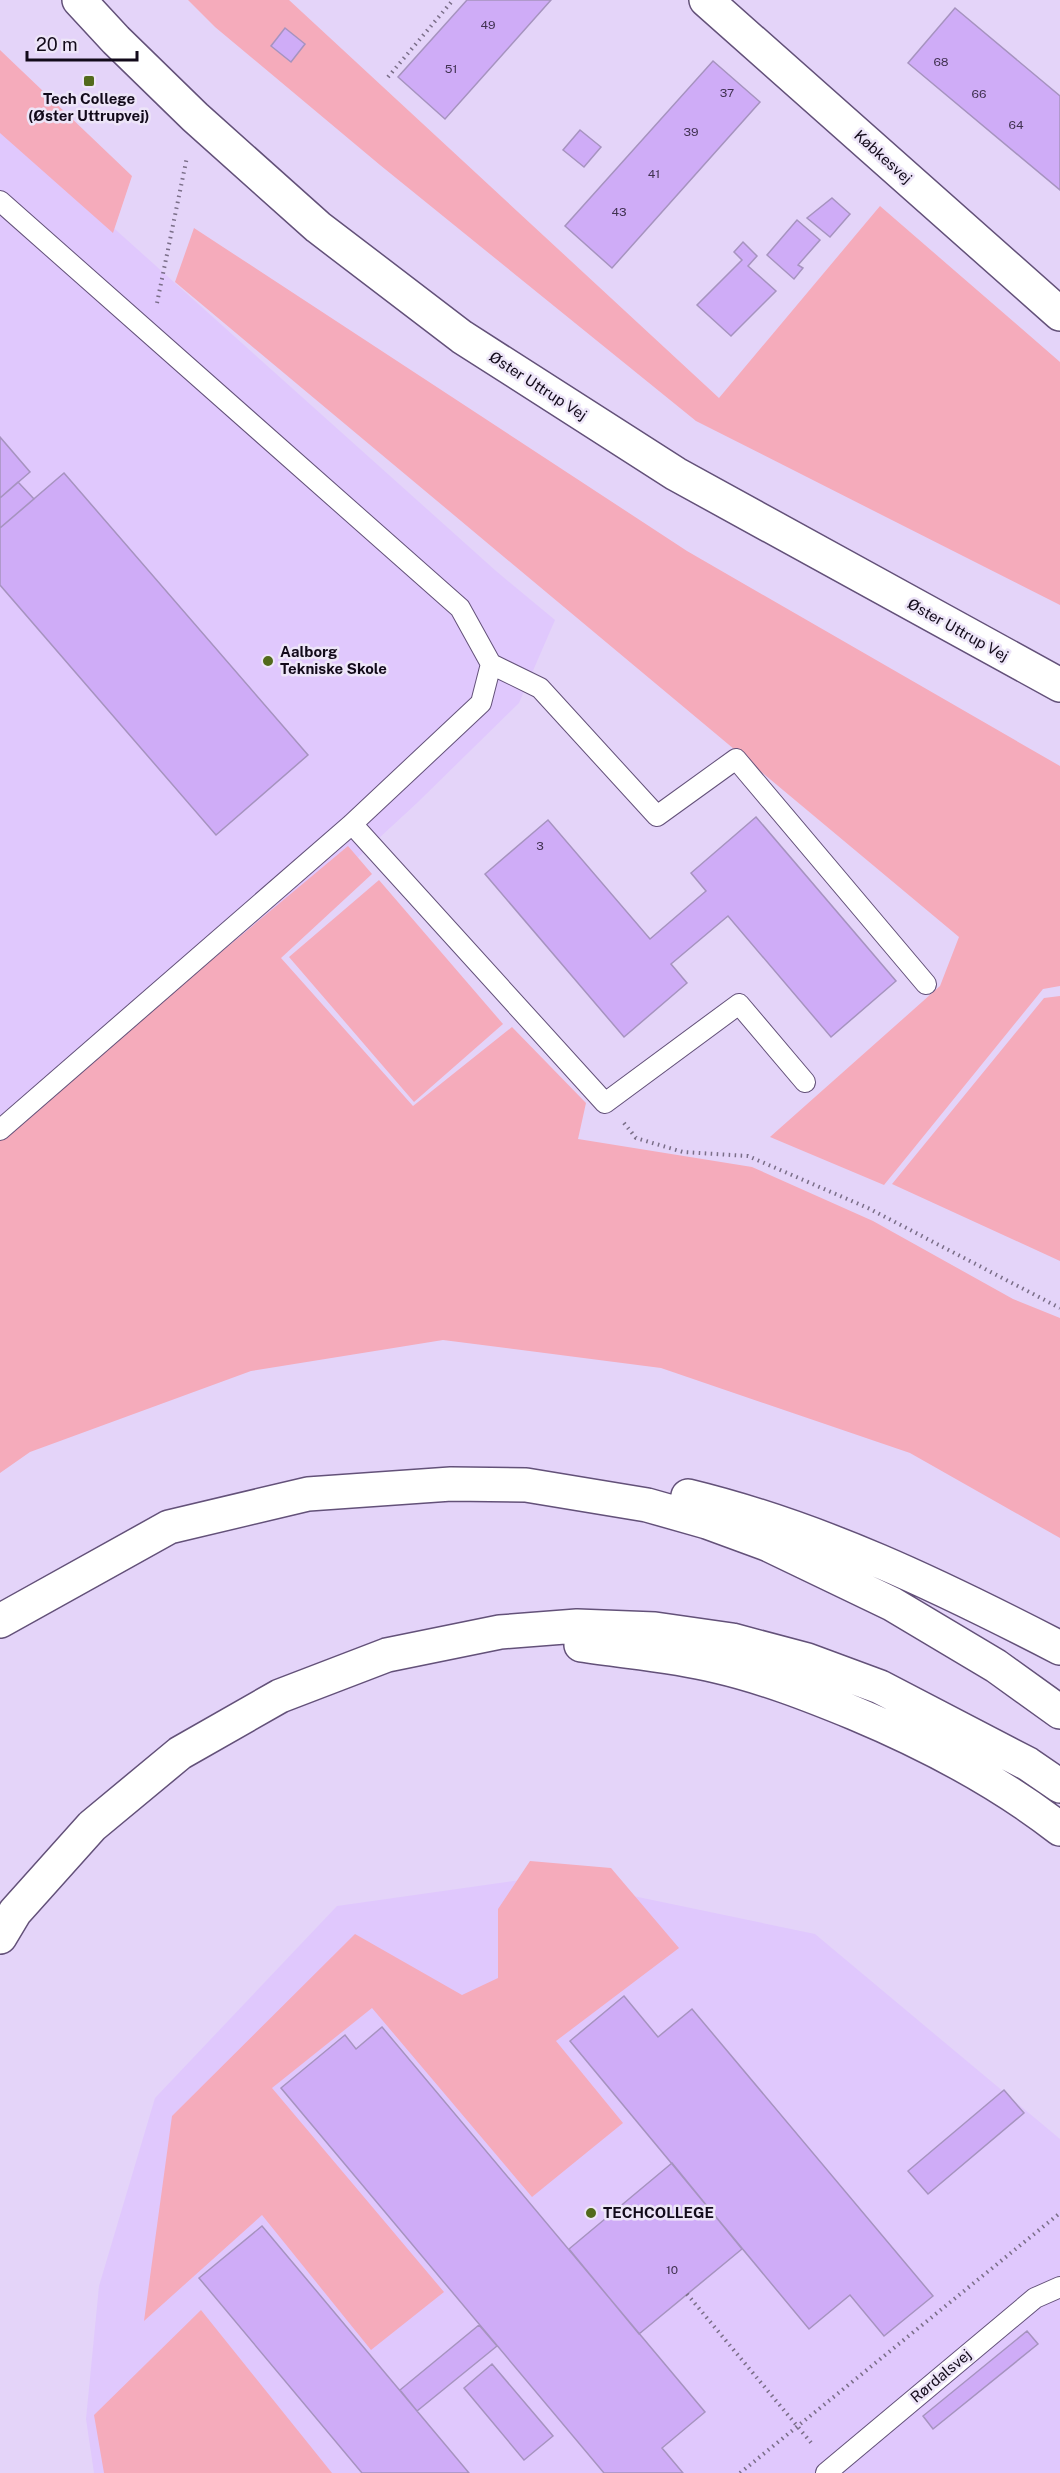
<svg xmlns="http://www.w3.org/2000/svg" width="1060" height="2473" viewBox="0 0 1060 2473" font-family="'Public Sans',sans-serif">
<style>
.built{fill:#e0c8fd}
.green{fill:#f5abbb}
.building{fill:#cfacf7;stroke:#a693bf;stroke-width:1.5}
.lines{fill:none;stroke-linecap:round;stroke-linejoin:round}
.lane-casing{stroke:#635179;stroke-width:22}
.street-casing{stroke:#635179;stroke-width:36}
.secondary-casing{stroke:#635179;stroke-width:36}
.highway-casing{stroke:#635179;stroke-width:36}
.path{stroke:#7a6e88;stroke-width:4;stroke-dasharray:1.5 4.5;stroke-linecap:butt}
.lane{stroke:#fff;stroke-width:20}
.street{stroke:#fff;stroke-width:33}
.secondary{stroke:#fff;stroke-width:33}
.highway{stroke:#fff;stroke-width:33}
.poi-dot{fill:#526a1b;stroke:#ede5f8;stroke-width:2}
.labels{text-anchor:middle;stroke-width:5;stroke-linejoin:round;paint-order:stroke}
.number-label{font-size:12px;fill:#413251}
.poi-label{font-size:15px;font-weight:bold;fill:#120a1a;stroke:#ede5f8;text-anchor:start}
.street-label{font-size:15px;fill:#120a1a;stroke:#ede5f8}
</style>
<rect width="100%" height="100%" fill="#e4d4f9"/>
<path class="built" d="M0 126 496 571 555 620 519 703 417 803 0 1188Z
M542 1877 815 1934 1060 2139V2473H94L86 2419 99 2286 155 2098 337 1906Z"/>
<path class="green" d="M188 0H289L719 398 880 206 1060 362V605L696 421 380 165 215 27Z
M0 50 132 176 113 233 0 133Z
M194 228 687 551 1060 766V986L1043 989 884 1185 770 1137 940 986 959 937 175 282Z
M348 846 372 874 281 958 413 1106 512 1027 586 1103 578 1139 752 1167 873 1221 1013 1299 1060 1318V1538L910 1453 661 1368 443 1340 251 1371 30 1452 0 1473V1137Z
M379 880 503 1024 414 1102 289 957Z
M1060 996V1261L892 1184 1044 998Z
M530 1861 611 1868 679 1948 556 2041 623 2123 532 2197 372 2008 272 2088 444 2292 371 2350 262 2215 144 2321 172 2116 355 1934 462 1995 498 1978V1909Z
M201 2310 332 2473H104L94 2415Z"/>
<path class="building" d="M467 0H551L445 119 398 77Z
M955 8 1060 96V190L908 63Z
M285 28 305 44 291 62 271 46Z
M713 61 760 102 612 268 565 226Z
M580 130 601 147 584 167 563 150Z
M832 198 850 214 830 237 807 218Z
M797 220 820 240 798 265 803 268 794 279 767 255Z
M743 242 757 256 748 266 776 291 731 336 697 305 742 260 734 252Z
M0 437 30 472 0 498Z
M64 473 308 755 216 835 0 585V528Z
M18 482 34 499 0 528V498Z
M756 817 896 981 831 1037 728 916 671 964 687 983 624 1037 485 874 548 820 650 939 706 891 691 873Z
M624 1996 658 2037 692 2009 933 2296 884 2336 850 2295 809 2329 570 2041Z
M382 2027 705 2412 662 2448 683 2473H604L281 2088 345 2035 356 2049Z
M1004 2090 1024 2113 928 2194 908 2171Z
M672 2163 742 2249 639 2334 569 2249Z
M262 2226 417 2411 469 2473H362L199 2278Z
M479 2325 497 2346 417 2411 400 2390Z
M1027 2331 1038 2344 933 2429 923 2416Z
M492 2364 553 2436 524 2460 464 2388Z"/>
<g class="lines">
<g class="lane-casing">
<path id="lane" d="M0 201 460 608 491 664 481 703 352 824 0 1130
M491 664 540 688 657 816 736 759 926 984
M352 824 605 1103 739 1004 805 1082
M826 2473 1035 2298 1060 2287"/>
</g>
<g class="street-casing">
<path id="street" d="M706 0 1060 314"/>
</g>
<g class="secondary-casing">
<path id="secondary" d="M79 0 116 40 195 117 318 227 462 337 676 474 1060 685"/>
</g>
<g class="highway-casing">
<path id="highway" d="M688 1496C820 1528 940 1586 1060 1648
M0 1621 169 1527 308 1494 451 1484 526 1485 647 1505 707 1522 767 1544 892 1604 996 1666 1060 1712
M581 1645C626 1652 672 1655 716 1666 764 1677 810 1695 854 1713 928 1744 997 1780 1060 1829
M0 1937 15 1912 92 1826 180 1753 280 1696 387 1655 500 1632 577 1626 655 1629 732 1640 807 1660 880 1687 1028 1764 1060 1786"/>
</g>
<path class="path" d="M388 77 453 0
M157 303 187 157
M624 1123 636 1138 683 1152 748 1156 868 1208 1060 1308
M687 2294 813 2445
M740 2473 1060 2213"/>
<use href="#lane" class="lane"/>
<use href="#street" class="street"/>
<use href="#secondary" class="secondary"/>
<use href="#highway" class="highway"/>
</g>
<g class="poi-dot">
<rect x="83" y="75" width="12" height="12" rx="3"/>
<circle cx="268" cy="661" r="6"/>
<circle cx="591" cy="2213" r="6"/>
</g>
<g class="labels">
<g class="number-label">
<text x="488" y="29">49</text>
<text x="941" y="66">68</text>
<text x="451" y="73">51</text>
<text x="727" y="97">37</text>
<text x="979" y="98">66</text>
<text x="1016" y="129">64</text>
<text x="691" y="136">39</text>
<text x="654" y="178">41</text>
<text x="619" y="216">43</text>
<text x="540" y="850">3</text>
<text x="672" y="2274">10</text>
</g>
<g class="poi-label">
<text x="89" y="104" text-anchor="middle">Tech College<tspan x="89" dy="17">(Øster Uttrupvej)</tspan></text>
<text x="280" y="657">Aalborg<tspan x="280" dy="17">Tekniske Skole</tspan></text>
<text x="603" y="2218">TECHCOLLEGE</text>
</g>
<g class="street-label">
<text transform="translate(883 157) rotate(42)" y="5">Købkesvej</text>
<text transform="translate(538 386) rotate(33)" y="5">Øster Uttrup Vej</text>
<text transform="translate(958 630) rotate(29)" y="5">Øster Uttrup Vej</text>
<text transform="translate(941 2376) rotate(-40)" y="5">Rørdalsvej</text>
</g>
</g>
<path d="M27 51v9h110v-9" fill="none" stroke="#120a1a" stroke-width="3"/>
<text x="36" y="51" font-size="18" fill="#120a1a" stroke="#ede5f8" stroke-width="4.5" paint-order="stroke">20 m</text>
</svg>
